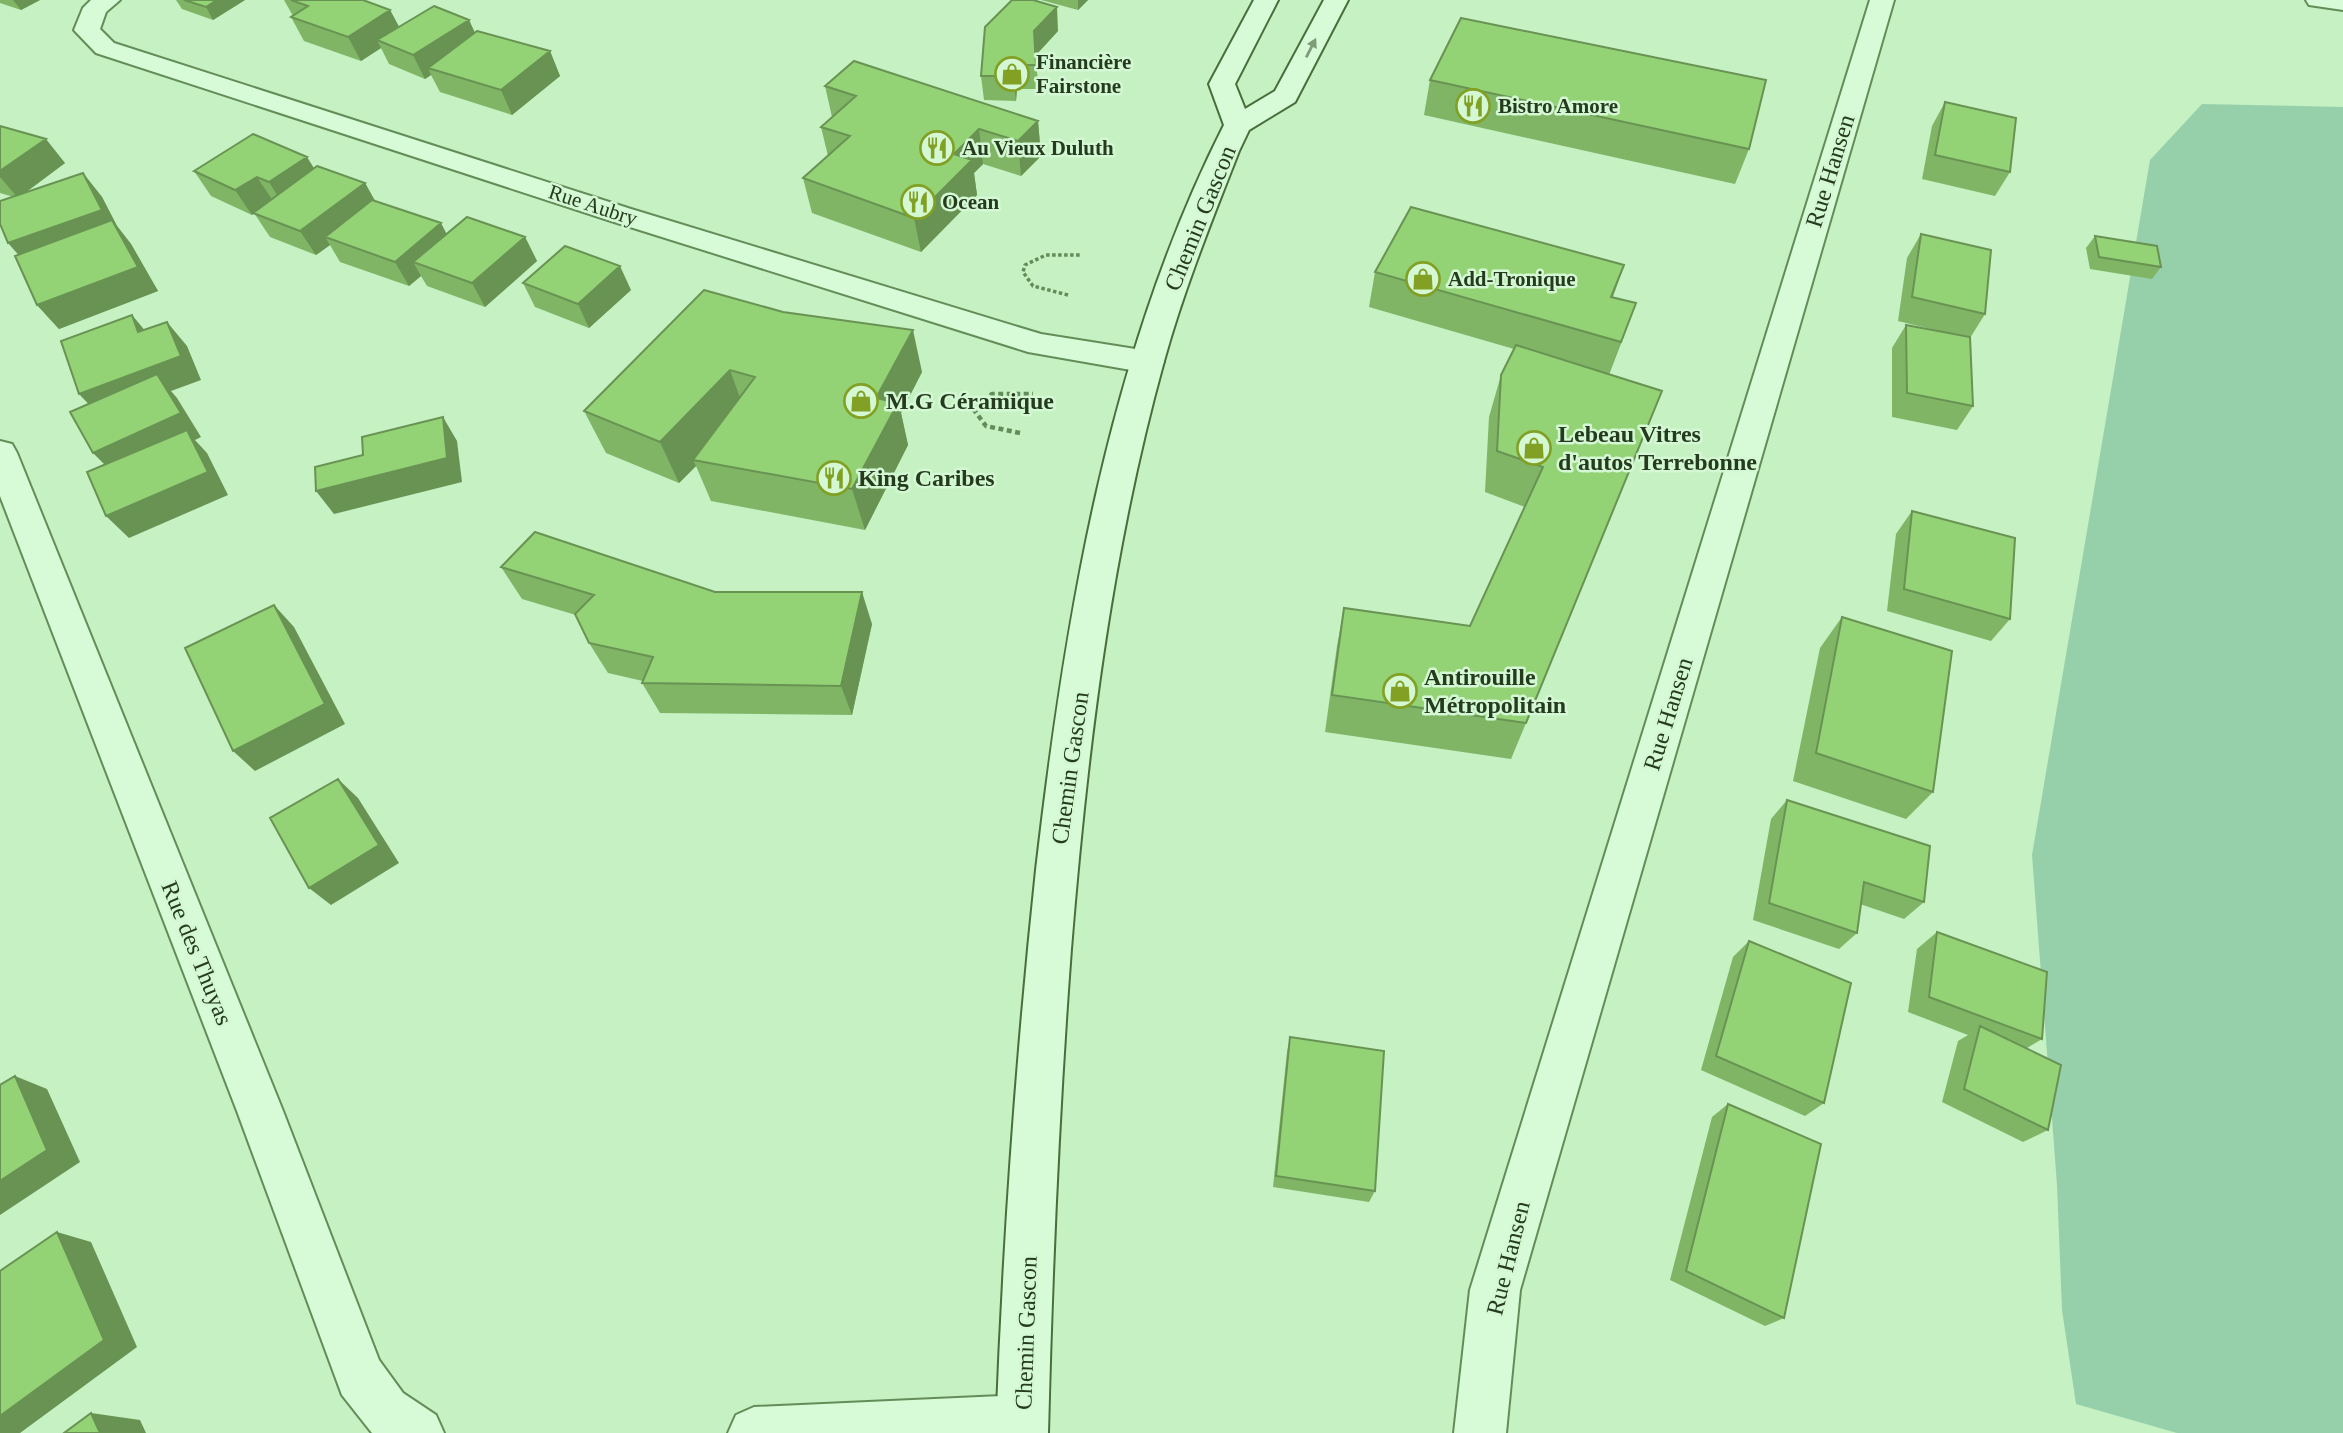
<svg xmlns="http://www.w3.org/2000/svg" width="2343" height="1433" viewBox="0 0 2343 1433" font-family="'Times New Roman',serif">
<style>
.green{fill:#96d0ab}
.lines{fill:none;stroke-linecap:round;stroke-linejoin:round}
.minor-casing{stroke:#638d58;stroke-width:4}
.secondary-casing{stroke:#486e3b;stroke-width:4}
.path-far1{stroke:#638d58;stroke-width:3.5;stroke-dasharray:3.5 2.5;stroke-linecap:butt}
.path{stroke:#638d58;stroke-width:4.5;stroke-dasharray:5 3.5;stroke-linecap:butt}
.minor{fill:#d8fbd7;fill-rule:evenodd}
.secondary{fill:#d8fbd7;fill-rule:evenodd}
.wall{fill:#7fb565}
.shaded-wall{fill:#689353}
.building{fill:#94d276;stroke:#689353;stroke-width:2}
.oneway{fill:#7e9b7a}
.labels{text-anchor:middle;stroke-width:5;stroke-linejoin:round;paint-order:stroke}
.far-poi-label{font-size:21px;font-weight:bold;fill:#253b1d;stroke:#d4f8d3;text-anchor:start}
.far-street-label{font-size:21px;fill:#253b1d;stroke:#d4f8d3}
.street-label{font-size:24px;fill:#253b1d;stroke:#d4f8d3}
.poi-label{font-size:24px;font-weight:bold;fill:#253b1d;stroke:#d4f8d3;text-anchor:start}
</style>
<rect width="100%" height="100%" fill="#c5f1c3"/>
<path class="green" d="M2202 104 2343 107V1433H2177L2076 1404 2062 1310 2057 1185 2032 855 2150 160Z"/>
<g class="lines">
<g class="minor-casing">
<path id="minor" d="M91 0H120L106 12 100 29 114 43 631 209 1041 334 1148 351 1159 354 1164 362 1159 370 1148 373 1028 352 611 221 96 53 74 30 83 8Z
M1870 0H1894L1520 1290 1506 1433H1454L1470 1290Z
M2306 0H2343V10L2309 5Z
M0 441 12 444 17 453 283 1111 379 1360 403 1393 436 1415 444 1433H372L342 1395 237 1111 0 496Z
M1022 1395 1040 1403 1048 1421 1043 1433H728L736 1415 754 1407Z"/>
</g>
<g class="secondary-casing">
<path id="secondary" d="M1254 0H1278L1235 84 1245 109 1275 91 1324 0H1348L1295 102 1249 130 1239 151C1212 220 1184 289 1164 361 1111 552 1087 751 1071 949 1059 1110 1052 1271 1048 1433H996C1003 1245 1016 1057 1036 870 1065 618 1108 354 1224 125L1209 84Z"/>
</g>
<path class="path-far1" d="M1068 295 1033 286 1023 272 1025 265 1046 255H1082"/>
<path class="path" d="M1020 433 986 426 974 410 992 394H1033"/>
<use href="#minor" class="minor"/>
<use href="#secondary" class="secondary"/>
</g>
<path class="wall" d="M0 0H40L21 10 0 3Z
M176 0H245L213 20 182 9Z
M284 0H363L390 10 399 27 469 20 475 33 550 51 560 76 512 115 440 92 431 75 425 79 389 64 381 48 361 61 304 41 291 17 293 16Z
M1041 0H1088L1078 10Z
M1058 31 1036 55 1038 89H1017L1016 101 984 100 981 76Z
M1430 80 1749 149 1735 184 1424 115Z
M825 86 1038 121 1041 156 1021 176 983 164 974 173 977 195 921 252 812 213 803 178 828 156 821 127 832 117Z
M1945 102 2010 172 1995 196 1922 179 1932 126Z
M0 126 65 163 25 193 83 173 102 197 117 226 131 244 158 291 59 329 37 305 18 254 14 197 0 193Z
M314 169 365 183 375 201 446 234 525 237 537 261 485 307 427 286 421 276 409 286 340 262 330 245 316 255 270 237 254 213 252 215 211 196 194 171Z
M1921 234 1985 314 1970 338 1973 406 1957 430 1892 417V348L1906 325 1939 331 1898 321 1907 258Z
M2095 236 2161 267 2152 279 2090 269 2086 248Z
M1624 265 1613 297 1636 303 1609 375 1526 723 1511 759 1325 732 1337 646 1344 608 1470 626 1525 507 1485 492 1489 417 1501 375 1514 349 1369 307 1375 272Z
M523 283 631 290 589 328 535 307Z
M783 312 922 372 901 413 908 445 865 530 711 501 696 466 679 483 606 453 584 411Z
M1912 511 2010 619 1991 641 1887 611 1896 534Z
M501 567 715 592 872 624 852 715 660 713 642 683 643 681 608 673 589 643 576 615 522 599Z
M1842 617 1933 792 1906 819 1793 781 1820 648Z
M1787 800 1924 902 1904 919 1860 904 1857 933 1839 949 1753 920 1771 819Z
M1937 932 2042 1039 2027 1048 2048 1130 2023 1142 1942 1102 1958 1041 1968 1035 1908 1012 1917 949Z
M1749 941 1824 1103 1805 1116 1701 1070 1733 957Z
M1290 1037 1375 1191 1369 1202 1273 1187 1287 1052Z
M1728 1104 1784 1318 1765 1326 1670 1280 1712 1117Z"/>
<path class="shaded-wall" d="M13 0H40L21 10Z
M217 0H245L213 20 206 7Z
M1078 0H1088L1078 10Z
M1057 7 1058 31 1036 55 1038 89 1034 31Z
M390 10 403 34 377 40 381 48 361 61 348 37Z
M469 20 480 44 428 68 431 75 425 79 413 55Z
M550 51 560 76 512 115 501 90Z
M1015 65 1017 89 1016 101 1013 76Z
M1038 121 1041 156 1021 176 1018 141Z
M979 129 983 164 974 173 977 195 921 252 914 218 954 154Z
M46 139 65 163 18 198 0 177V171Z
M307 157 322 181 284 206 269 182Z
M83 173 102 197 117 226 131 244 158 291 59 329 37 305 30 268 8 243Z
M257 177 273 201 252 215 235 190Z
M365 183 379 208 325 237 330 245 316 255 300 231Z
M441 223 454 248 413 262 421 276 409 286 395 262Z
M525 237 537 261 485 307 472 283Z
M620 266 631 290 589 328 578 304Z
M1636 303 1623 338 1608 376 1621 342Z
M132 315 152 339 138 332Z
M167 322 187 346 201 380 171 391 177 398 201 437 195 440 207 453 228 495 129 538 106 516 116 476 93 453 101 417 79 394Z
M913 330 922 372 901 413 908 445 865 530 852 489 876 398Z
M730 370 745 412 693 460 696 466 679 483 660 442Z
M443 417 457 441 462 482 334 514 316 491Z
M862 592 872 624 852 715 841 686Z
M274 605 294 627 345 724 255 771 233 751Z
M338 779 358 798 399 863 331 905 309 888Z
M15 1076 47 1089 80 1162 0 1215V1181Z
M57 1232 91 1242 137 1347 20 1433H0V1416Z
M91 1413 140 1420 146 1433H100Z"/>
<path class="building" d="M184 0H217L206 7Z
M291 0H363L390 10 348 37 291 17 308 6Z
M1012 0H1033L1057 7 1034 31 1036 65H1015L1013 76H981L985 27Z
M434 6 469 20 413 55 377 40Z
M1461 18 1766 80 1749 149 1430 80Z
M477 31 550 51 501 90 428 68Z
M854 61 1038 121 1018 141 979 129 954 154 972 160 914 218 803 178 850 136 821 127 856 96 825 86Z
M1945 102 2016 118 2010 172 1935 155Z
M0 126 46 139 0 171Z
M253 134 307 157 269 182 257 177 235 190 194 171Z
M317 166 365 183 300 231 253 213Z
M83 173 102 210 8 243 0 224V201Z
M372 200 441 223 395 262 325 237Z
M1411 207 1624 265 1611 297 1636 303 1621 342 1375 272Z
M467 217 525 237 472 283 413 262Z
M112 220 138 267 37 305 15 256Z
M1921 234 1991 250 1985 314 1912 297Z
M2095 236 2157 246 2161 267 2099 257Z
M565 246 620 266 578 304 523 283Z
M704 290 783 312 913 330 876 398 898 403 852 489 693 460 755 377 730 370 660 442 584 411Z
M132 315 138 332 167 322 181 356 79 394 61 341Z
M1906 325 1970 337 1973 406 1907 393Z
M1516 345 1662 391 1526 723 1332 695 1344 608 1470 626 1543 467 1497 451 1501 375Z
M157 374 181 413 93 453 70 412Z
M443 417 447 458 316 491 315 467 363 455 362 437Z
M187 430 208 472 106 516 87 472Z
M1912 511 2015 538 2010 619 1904 589Z
M535 532 715 592H862L841 686 642 683 653 657 589 643 575 614 594 595 501 567Z
M274 605 325 704 233 751 185 648Z
M1842 617 1952 651 1933 792 1816 753Z
M338 779 379 845 309 888 270 818Z
M1787 800 1930 846 1924 902 1864 882 1857 933 1769 903Z
M1937 932 2047 972 2042 1039 1929 997Z
M1749 941 1851 983 1824 1103 1716 1056Z
M1980 1026 2061 1065 2048 1130 1964 1089Z
M1290 1037 1384 1051 1375 1191 1276 1176Z
M15 1076 47 1150 0 1181V1085Z
M1728 1104 1821 1144 1784 1318 1686 1271Z
M57 1232 104 1340 0 1416V1271Z
M91 1413 100 1433H64Z"/>
<defs><path id="oneway-solid" d="M-6-.8H1V-3.2L6.5 0L1 3.2V.8H-6Z" transform="scale(1.75)"/></defs>
<use class="oneway" href="#oneway-solid" transform="translate(1311 48) rotate(-63)"/>
<defs>
<g id="shop-ring" transform="scale(1.75)"><circle r="9.5" fill="#d4f8d3" stroke="#81a024" stroke-width="1.5"/><path d="M-5-2.5h2.3a2.7 3.5 0 0 1 5.4 0H5L5.5 6h-11ZM-1.5-2.5h3a1.5 2.3 0 0 0-3 0Z" fill="#81a024"/></g>
<g id="restaurant-ring" transform="scale(1.75)"><circle r="9.5" fill="#d4f8d3" stroke="#81a024" stroke-width="1.5"/><path d="M-5-6h1v4h1v-4h1v4h1v-4h1v5L-1.5 .5V6h-2V.5L-5-1ZM5-6V6H3V1.5H1.5Q1.5-4 5-6Z" fill="#81a024"/></g>
</defs>
<g fill-rule="evenodd">
<use href="#shop-ring" x="1012" y="74"/>
<use href="#restaurant-ring" x="1473" y="106"/>
<use href="#restaurant-ring" x="937" y="148"/>
<use href="#restaurant-ring" x="918" y="202"/>
<use href="#shop-ring" x="1423" y="279"/>
<use href="#shop-ring" x="861" y="401"/>
<use href="#shop-ring" x="1534" y="448"/>
<use href="#restaurant-ring" x="834" y="478"/>
<use href="#shop-ring" x="1400" y="691"/>
</g>
<g class="labels">
<g class="far-poi-label">
<text x="1036" y="69">Financière<tspan x="1036" dy="24">Fairstone</tspan></text>
<text x="1498" y="113">Bistro Amore</text>
<text x="962" y="155">Au Vieux Duluth</text>
<text x="942" y="209">Ocean</text>
<text x="1448" y="286">Add-Tronique</text>
</g>
<g class="far-street-label">
<text transform="translate(593 205) rotate(18)" y="7">Rue Aubry</text>
</g>
<g class="street-label">
<text transform="translate(1830 171) rotate(-73)" y="8">Rue Hansen</text>
<text transform="translate(1200 218) rotate(-68)" y="8">Chemin Gascon</text>
<text transform="translate(1668 714) rotate(-73)" y="8">Rue Hansen</text>
<text transform="translate(1070 768) rotate(-82)" y="8">Chemin Gascon</text>
<text transform="translate(197 953) rotate(68)" y="8">Rue des Thuyas</text>
<text transform="translate(1508 1258) rotate(-76)" y="8">Rue Hansen</text>
<text transform="translate(1026 1333) rotate(-88)" y="8">Chemin Gascon</text>
</g>
<g class="poi-label">
<text x="886" y="409">M.G Céramique</text>
<text x="1558" y="442">Lebeau Vitres<tspan x="1558" dy="28">d'autos Terrebonne</tspan></text>
<text x="858" y="486">King Caribes</text>
<text x="1424" y="685">Antirouille<tspan x="1424" dy="28">Métropolitain</tspan></text>
</g>
</g>
</svg>
